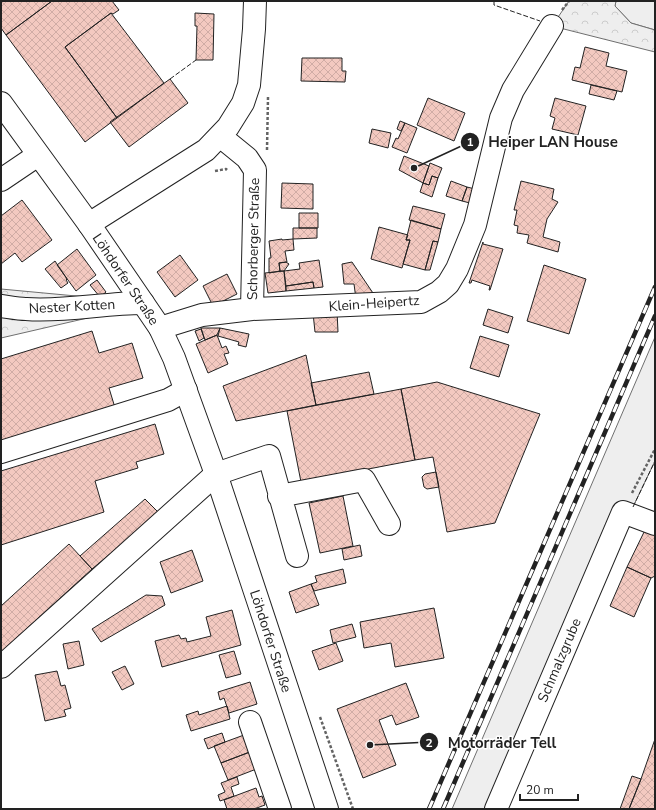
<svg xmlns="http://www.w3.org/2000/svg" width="656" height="810" viewBox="0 0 656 810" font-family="'Nunito Sans',sans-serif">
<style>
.grass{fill:#eee;stroke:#6f6f6f}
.forest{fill:url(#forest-crowns);stroke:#6f6f6f}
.building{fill:url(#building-cross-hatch);stroke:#222}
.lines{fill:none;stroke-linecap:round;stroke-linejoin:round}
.minor-casing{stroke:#222;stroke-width:24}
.major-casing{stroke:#222;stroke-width:24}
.path{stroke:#646464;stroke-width:2.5;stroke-dasharray:3 2;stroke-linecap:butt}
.minor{stroke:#fff;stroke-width:22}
.major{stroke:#fff;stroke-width:22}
.rail-casing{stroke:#222;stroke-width:4.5}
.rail{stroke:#fff;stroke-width:3;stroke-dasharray:9;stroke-linecap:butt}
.fence{stroke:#222;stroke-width:1;stroke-dasharray:5 2;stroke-linecap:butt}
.labels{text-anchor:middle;stroke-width:3;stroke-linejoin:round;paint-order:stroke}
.street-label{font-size:14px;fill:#222;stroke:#fff}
.leader{fill:none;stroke:#222;stroke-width:1.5}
.callout-dot{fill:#222;stroke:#fff;stroke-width:1.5}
.mark-label{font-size:12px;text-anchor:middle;font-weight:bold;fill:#fff}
.callout-label{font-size:15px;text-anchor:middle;font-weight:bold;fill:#222;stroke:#fff;stroke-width:3;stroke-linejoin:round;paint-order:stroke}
</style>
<defs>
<pattern id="forest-crowns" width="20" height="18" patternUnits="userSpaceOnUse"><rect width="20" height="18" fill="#eee"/><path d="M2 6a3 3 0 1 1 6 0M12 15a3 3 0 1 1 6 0" fill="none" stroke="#ccc"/></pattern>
<pattern id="building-cross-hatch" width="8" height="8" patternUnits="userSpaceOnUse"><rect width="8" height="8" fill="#f3c9c0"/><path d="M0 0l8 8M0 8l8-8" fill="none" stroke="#d0aca5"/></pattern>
</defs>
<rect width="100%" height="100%" fill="#fff"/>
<path class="grass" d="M616 1H655V30L631 23 615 6Z
M655 337V461L488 809H452Z"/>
<path class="forest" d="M569 1H616L615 6 631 23 655 30V52L552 26Z
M1 289 119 300 122 310 1 338Z"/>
<path class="building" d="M1 1H52L6 35 1 28Z
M52 1H112L119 10 113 14 111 13 65 47 117 118 85 142 6 35Z
M111 13 164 83 117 118 65 47Z
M195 13 214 14 213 60H196L197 26H195Z
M585 47 609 53 606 66 627 71 622 92 572 80 575 67 580 68Z
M302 58H342V71H346L345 82 301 81Z
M170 79 188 103 129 147 110 122Z
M591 85 617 91 614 100 589 94Z
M428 98 465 113 454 141 417 125Z
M555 98 586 106 578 135 552 129 555 118 550 116Z
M400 121 405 123 401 131 397 129Z
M405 123 417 128 407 153 392 147 396 138 398 139Z
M372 129 391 133 388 148 369 143Z
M404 156 429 166 423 183 399 170Z
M430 163 442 168 438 178 432 176 429 185 423 183Z
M432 176 438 178 432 197 420 192 423 183 429 185Z
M451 181 467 187 462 201 446 196Z
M521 181 554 189 552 199 558 202 547 219 543 237 560 242 558 252 527 243 529 235 517 233 518 226 514 225 517 210H514Z
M282 183 313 184V209L281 208Z
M467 187 475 189 470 203 462 201Z
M22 200 52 240 22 262 15 253 1 264V216Z
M413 206 445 214 441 229 409 220Z
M299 213H318V228H299Z
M411 220 441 229 438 242 433 241 425 270 403 264 410 240H406Z
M379 227 408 235 406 240H410L402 268 371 259Z
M293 228H317V238L293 239Z
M282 239V240L293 239 294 250 285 251 287 262 279 263 280 271 269 273V258H271L269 241Z
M433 241 438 242 430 270H425Z
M483 242V244L503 249 490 290H489L490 286 472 280 471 283H469Z
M77 249 96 275 76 291 57 265Z
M180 255 198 280 175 297 157 272Z
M319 260 323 287 314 288 313 282 286 286 284 271 300 269 299 263Z
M55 261 67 279 66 280 68 283 61 288 45 269Z
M286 262 289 264 284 271H280L279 263Z
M352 262 375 296 356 299 354 284H344L342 264Z
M544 265 586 279 569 334 527 321Z
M284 271 286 291 268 293 265 273Z
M227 274 237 294 213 306 203 286Z
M97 280 106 292 100 297 90 285Z
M313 282 314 288 286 291V286Z
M488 309 513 317 508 333 483 325Z
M337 311 338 332H315L313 313Z
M201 328H220L217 335 205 340Z
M220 328 249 334 246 347 238 345 239 342 218 336Z
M201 329 204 338 199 341 195 331Z
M92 331 99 353 132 343 143 378 109 388 116 411 1 447V359Z
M217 335 222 348 226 346 229 353 224 354 228 364 208 373 196 344Z
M480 336 509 345 499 377 470 368Z
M306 355 316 405 236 421 223 386Z
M369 372 374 394 316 405 311 383Z
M437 382 540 414 495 523 447 532 433 457 415 460 401 389Z
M401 389 415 460 301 482 287 411Z
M155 424 164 454 136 462 138 468 95 481 104 512 1 545V471Z
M436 472 439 487 427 489 424 487 422 477 425 474Z
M343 496 353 546 320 553 309 503Z
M145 499 159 513 92 569 80 556Z
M646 528 655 532V576L651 578 627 567Z
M69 544 92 569 1 652V606Z
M360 545 362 556 344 560 342 549Z
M192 550 203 581 171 593 160 562Z
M627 567 651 578 634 617 610 606Z
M343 569 346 583 314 591 311 584 317 582 315 576Z
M311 584 319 605 296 613 289 592Z
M146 595 162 596 165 605 101 642 92 629Z
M434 608 444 658 395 667 391 643 364 648 360 622Z
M232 610 241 645 162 667 155 641 179 635 181 639 186 638 187 642 211 636 206 617Z
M352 624 356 637 333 643 330 630Z
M79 641 84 665 68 669 63 644Z
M336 643 343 661 319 670 312 651Z
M234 651 241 674 226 678 219 655Z
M125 666 134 684 122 690 112 672Z
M57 671 61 686 65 685 71 708 64 710 66 716 45 721 35 675Z
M250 682 257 704 229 713 224 698 220 700 218 692Z
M406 683 419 717 396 725 392 715 379 720 396 765 363 778 337 709Z
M227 706 230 719 191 731 186 715 198 711 199 715Z
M222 733 225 742 208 749 204 739Z
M244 735 255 750 221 763 214 746Z
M655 739V809H629L641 779Z
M255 750 259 768 228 780 221 763Z
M632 776 641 779 629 809H620Z
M237 777 239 784 231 787 234 796 220 801 218 795 225 792 221 783Z
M256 788 259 797 262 796 265 805 254 809H227L224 800Z"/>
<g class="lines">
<g class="minor-casing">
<path id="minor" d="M220 136 247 158 255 170 252 309
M1 180 38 155
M89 224 206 150 228 127 243 103 249 85 254 29 255 1
M1 306C9 307 17 309 26 309 65 312 104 303 143 303
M160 328 202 315 252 309 421 302 439 292 448 284 457 269 475 225 501 118 513 90 552 26
M1 452 168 400 186 390
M279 496 364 480 389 524
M1 667 216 474 269 456 297 556
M250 722 280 809
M496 809 623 512 655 524"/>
</g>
<g class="major-casing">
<path id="major" d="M1 103 89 224 143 303 160 328 174 358 216 474 327 809"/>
</g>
<path class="path" d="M562 10 569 1
M267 150 268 97
M215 171 226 169 227 170
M632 493 655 449
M320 717 353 809"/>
<use href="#minor" class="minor"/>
<use href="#major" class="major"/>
<g class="rail-casing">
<path id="rail" d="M429 809 655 287
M443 809 655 316"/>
</g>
<use href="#rail" class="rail"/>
<path class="fence" d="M494 1V5L540 21
M170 79 196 60
M633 507 655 461"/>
</g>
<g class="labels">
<g class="street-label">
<text transform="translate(253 239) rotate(-89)" y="5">Schorberger Straße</text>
<text transform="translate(126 279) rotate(56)" y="5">Löhdorfer Straße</text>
<text transform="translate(374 303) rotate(-4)" y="5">Klein-Heipertz</text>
<text transform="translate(72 306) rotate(-3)" y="5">Nester Kotten</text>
<text transform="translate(271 641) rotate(72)" y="5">Löhdorfer Straße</text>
<text transform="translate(559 660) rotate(-67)" y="5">Schmalzgrube</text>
</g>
</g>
<path class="leader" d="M414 168L470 142M370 745L429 742"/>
<g class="callout-dot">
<circle cx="414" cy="168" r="4"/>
<circle cx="370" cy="745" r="4"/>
<circle cx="470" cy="142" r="10"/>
<circle cx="429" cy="742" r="10"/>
</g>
<g class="mark-label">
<text x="470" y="146">1</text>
<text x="429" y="747">2</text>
</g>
<g class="callout-label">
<text x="553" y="147">Heiper LAN House</text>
<text x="502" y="748">Motorräder Tell</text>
</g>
<rect width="656" height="810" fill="none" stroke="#222222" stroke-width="4"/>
<path d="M520 794v6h58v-6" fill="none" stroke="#222222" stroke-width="2"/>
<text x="526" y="794" font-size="12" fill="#222222" stroke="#ffffff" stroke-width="3" paint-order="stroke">20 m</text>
</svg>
